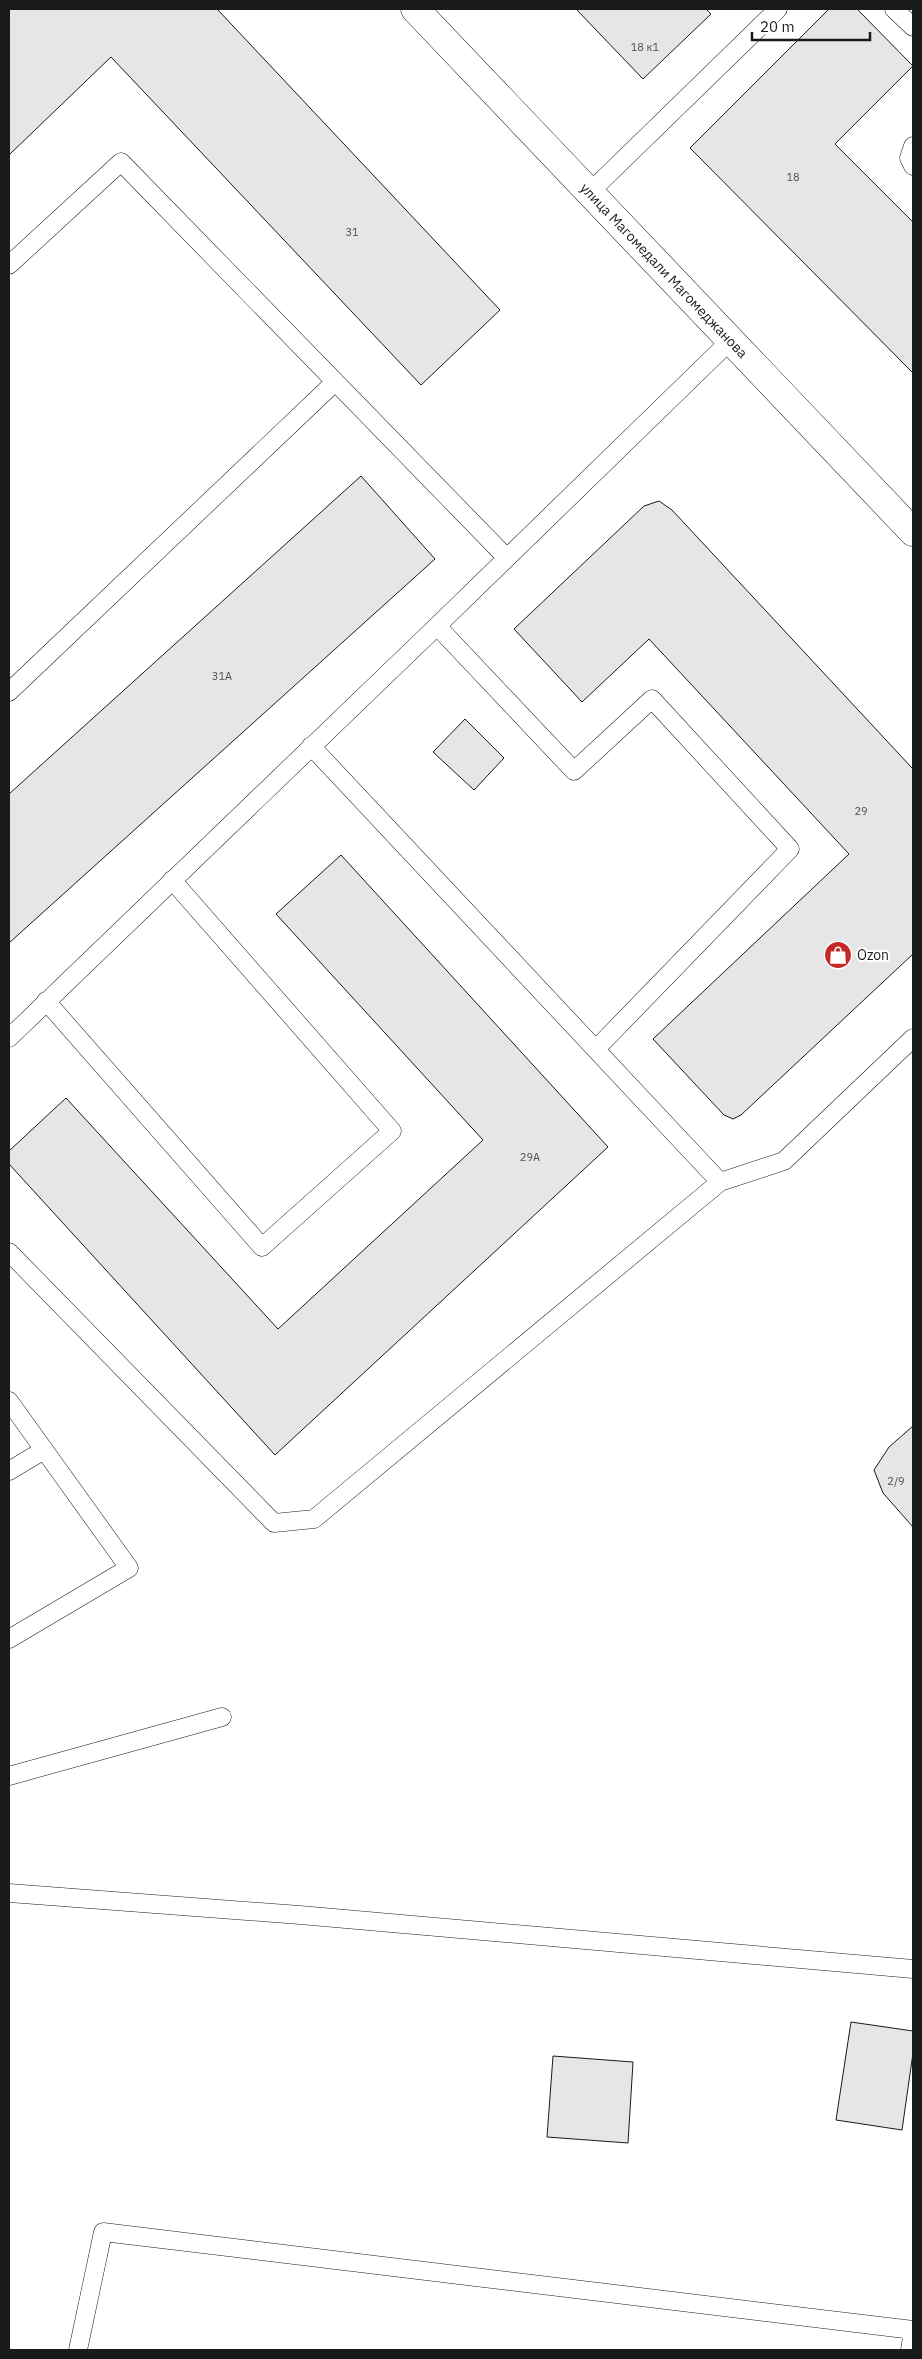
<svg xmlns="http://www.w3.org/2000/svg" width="922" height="2359" viewBox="0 0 922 2359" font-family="'IBM Plex Sans',sans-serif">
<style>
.building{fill:#e6e6e6;stroke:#1a1a1a}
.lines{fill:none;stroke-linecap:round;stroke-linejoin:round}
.service-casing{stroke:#1a1a1a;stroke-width:19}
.minor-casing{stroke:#1a1a1a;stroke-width:29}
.service{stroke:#fff;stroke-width:18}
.minor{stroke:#fff;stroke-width:28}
.labels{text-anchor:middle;stroke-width:4;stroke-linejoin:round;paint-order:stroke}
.number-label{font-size:11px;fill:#4d4d4d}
.street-label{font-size:14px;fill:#1a1a1a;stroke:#fff}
.poi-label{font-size:14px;fill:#1a1a1a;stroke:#fff;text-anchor:start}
</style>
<rect width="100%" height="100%" fill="#fff"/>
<path class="building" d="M9 9H217L500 310 421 385 111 57 9 155Z
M576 9H706L711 14 643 79Z
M829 9H857L913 66 835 144 913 222V373L690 148Z
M361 476 435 559 9 943V794Z
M659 501 672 510 913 769V954L741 1115 733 1119 724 1115 653 1039 849 854 649 639 582 702 514 629 644 506Z
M465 719 504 758 474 790 433 752Z
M341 855 608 1147 275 1455 9 1164V1151L66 1098 278 1329 483 1140 276 914Z
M913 1426V1527L883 1493 874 1470 889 1447Z
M851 2022 913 2031V2053L902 2130 836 2120Z
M553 2056 633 2062 628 2143 547 2137Z"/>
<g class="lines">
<g class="service-casing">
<path id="service" d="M894 9 913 27
M913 146 909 158 913 166
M589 193 778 9
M9 265 121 162 506 557
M437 626 574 771 652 699 790 849 596 1049
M9 692 335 382
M311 746 720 1182
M46 1001 262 1247 392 1131 172 880
M9 1038 437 626 730 341
M9 1252 274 1523 314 1519 720 1182 784 1161 913 1038
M9 1401 129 1568 9 1639
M9 1471 44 1450
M9 1776 222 1717
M9 1893 300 1915 913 1969
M78 2350 103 2232 913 2330 910 2350"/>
</g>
<g class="minor-casing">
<g id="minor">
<path id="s1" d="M415 9 913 532"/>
</g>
</g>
<use href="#service" class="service"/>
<use href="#minor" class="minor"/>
</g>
<defs>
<g id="shop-disc" transform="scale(1.4375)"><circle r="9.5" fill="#c62828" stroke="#fff"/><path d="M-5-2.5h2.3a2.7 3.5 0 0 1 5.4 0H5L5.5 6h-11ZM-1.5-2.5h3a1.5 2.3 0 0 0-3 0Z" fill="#fff"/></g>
</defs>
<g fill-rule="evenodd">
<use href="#shop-disc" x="838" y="955"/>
</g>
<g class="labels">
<g class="number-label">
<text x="645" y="51">18 к1</text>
<text x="793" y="181">18</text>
<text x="352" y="236">31</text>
<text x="222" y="680">31А</text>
<text x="861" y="815">29</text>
<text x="530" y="1161">29А</text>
<text x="896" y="1485">2/9</text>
</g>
<g class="street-label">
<text dy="5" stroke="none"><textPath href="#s1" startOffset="361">улица Магомедали Магомеджановa</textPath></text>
</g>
<g class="poi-label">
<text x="857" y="960">Ozon</text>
</g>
</g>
<rect width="922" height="2359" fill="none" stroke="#1a1a1a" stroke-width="20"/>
<path d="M752 32v8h118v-8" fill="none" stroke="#1a1a1a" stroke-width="2.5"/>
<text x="760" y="32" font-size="15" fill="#1a1a1a" stroke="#ffffff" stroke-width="4" paint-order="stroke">20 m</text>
</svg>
